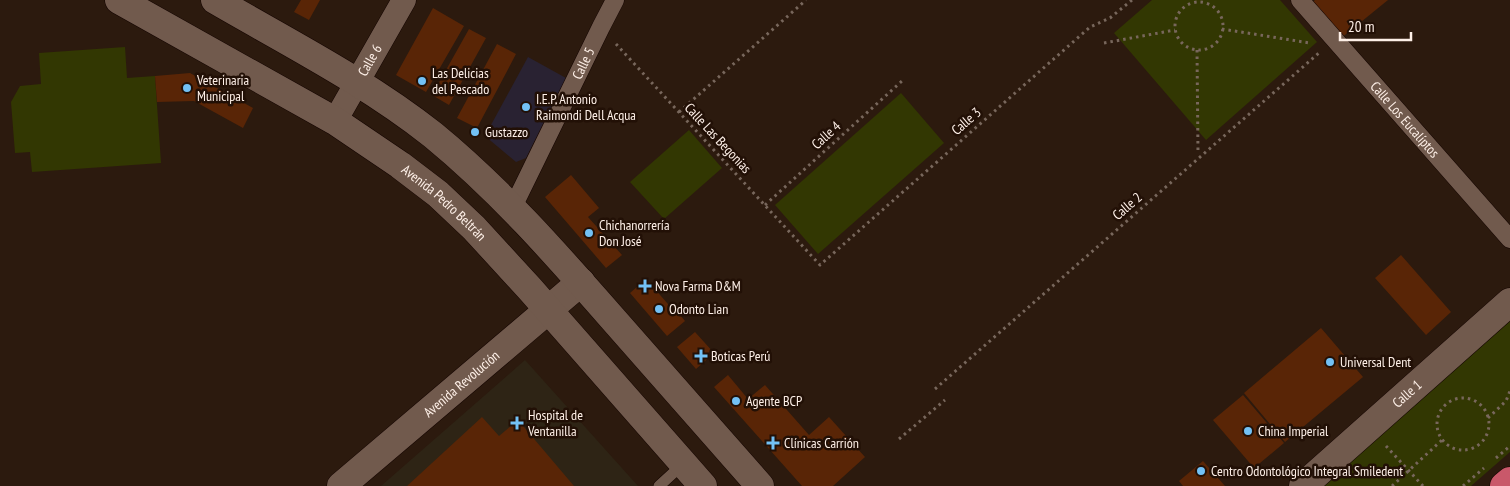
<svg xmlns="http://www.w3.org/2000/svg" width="1510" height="486" viewBox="0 0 1510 486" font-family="'PT Sans Narrow',sans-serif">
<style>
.education{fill:#292232}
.medical{fill:#2e2415}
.green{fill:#323702}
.building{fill:#592506}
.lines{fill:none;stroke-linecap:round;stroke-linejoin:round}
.service-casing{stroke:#140400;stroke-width:12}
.pedestrian-casing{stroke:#140400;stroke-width:19}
.minor-casing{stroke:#140400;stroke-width:25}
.tertiary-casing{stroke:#140400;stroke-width:29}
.secondary-casing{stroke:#140400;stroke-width:29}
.trunk-casing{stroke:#140400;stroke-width:29}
.path{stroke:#78675c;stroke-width:3;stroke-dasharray:2.5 4;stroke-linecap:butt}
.service{stroke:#715a4d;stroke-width:11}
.pedestrian{stroke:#715a4d;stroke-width:18}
.minor{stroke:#715a4d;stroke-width:24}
.tertiary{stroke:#715a4d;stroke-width:28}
.secondary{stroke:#715a4d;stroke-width:28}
.trunk{stroke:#c9586a;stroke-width:28}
.poi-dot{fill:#73c1f5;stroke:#221006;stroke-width:2}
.labels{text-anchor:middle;stroke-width:5;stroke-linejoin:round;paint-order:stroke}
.street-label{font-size:14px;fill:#fef0e8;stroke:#221006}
.poi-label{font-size:14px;fill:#fef0e8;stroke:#221006;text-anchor:start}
</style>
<rect width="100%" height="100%" fill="#2c1a0e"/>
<path class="education" d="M528 57 566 78 526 158 516 162 485 136Z"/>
<path class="medical" d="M525 360 638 486H381Z"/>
<path class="green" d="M1152 0H1280L1317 42 1206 140 1114 33Z
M125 47 127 78 155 76 161 163 32 172 30 152 15 153 11 102 20 86 41 84 39 53Z
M901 93 944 143 818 254 775 205Z
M689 130 722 168 664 219 630 182Z
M1510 321V452L1471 486H1322Z"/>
<path class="building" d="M301 0H320L309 20 294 12Z
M1315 0H1388L1340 39 1311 4Z
M433 8 464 26 426 92 396 75Z
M469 29 486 38 449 105 432 95Z
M497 44 516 54 477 128 457 118Z
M190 73 253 108 243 128 194 101 157 102 155 76Z
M571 175 599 208 588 217 622 255 606 268 545 197Z
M1401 255 1451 312 1426 335 1375 278Z
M646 279 675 312 676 310 685 321 667 336 630 293Z
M1321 328 1363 377 1285 442 1244 393Z
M695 332 714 353 696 369 677 347Z
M728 375 748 399 765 385 809 435 829 417 865 457 833 486H802L714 387Z
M1243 395 1284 443 1254 468 1213 420Z
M482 417 499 436 518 420 574 486H407Z
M1203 461 1225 486H1183L1179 481Z"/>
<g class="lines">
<g class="service-casing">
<path id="service" d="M659 486 683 464"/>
</g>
<g class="pedestrian-casing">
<g id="pedestrian">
<path id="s1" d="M1300 0 1510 239"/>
<path id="s2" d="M513 207 601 27 615 0"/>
</g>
</g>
<g class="minor-casing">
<g id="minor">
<path id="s3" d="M335 121 404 0"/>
</g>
</g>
<g class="tertiary-casing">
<g id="tertiary">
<path id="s4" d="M341 486 581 282"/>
<path id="s5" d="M1303 486 1510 302"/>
</g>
</g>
<g class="secondary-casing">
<g id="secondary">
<path id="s6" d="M119 0 335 121 400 165 438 194 474 228 530 289 703 486"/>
<path d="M215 0C289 43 366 82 433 135 500 190 556 254 613 319 662 375 711 430 760 486"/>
</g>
</g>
<g class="trunk-casing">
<path id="trunk" d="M1504 486 1510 481"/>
</g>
<path class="path" d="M1175 26a24 24 0 1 1 48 0a24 24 0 1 1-48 0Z
M1222 29 1310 43
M1104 43 1175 30
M616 44 820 265 1090 27 1110 18 1132 0
M1197 50 1198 153
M679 112 806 0
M765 205 902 81
M935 389 1320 52
M1437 424a26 26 0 1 1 52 0a26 26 0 1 1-52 0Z
M1488 418 1506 401 1510 391
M899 439 945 400
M1386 446 1423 486
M1496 458 1510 446
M1392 486 1442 440
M1463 486 1484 468"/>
<use href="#service" class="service"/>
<use href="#pedestrian" class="pedestrian"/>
<use href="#minor" class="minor"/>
<use href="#tertiary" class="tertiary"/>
<use href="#secondary" class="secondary"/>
<use href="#trunk" class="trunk"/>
</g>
<g class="poi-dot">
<circle cx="422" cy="81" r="5"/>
<circle cx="187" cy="88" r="5"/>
<circle cx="526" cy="107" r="5"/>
<circle cx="475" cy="132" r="5"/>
<circle cx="589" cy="233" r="5"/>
<path d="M642.5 278.5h5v5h5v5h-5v5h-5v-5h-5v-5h5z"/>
<circle cx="659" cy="309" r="5"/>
<path d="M698.5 348.5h5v5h5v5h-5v5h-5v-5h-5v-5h5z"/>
<circle cx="1330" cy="362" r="5"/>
<circle cx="736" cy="401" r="5"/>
<path d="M514.5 415.5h5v5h5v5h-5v5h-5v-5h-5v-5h5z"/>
<circle cx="1248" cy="431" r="5"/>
<path d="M770.5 435.5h5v5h5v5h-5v5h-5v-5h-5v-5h5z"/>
<circle cx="1201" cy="471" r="5"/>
</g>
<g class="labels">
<g class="street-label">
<text dy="5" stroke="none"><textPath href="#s3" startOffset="70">Calle 6</textPath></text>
<text dy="5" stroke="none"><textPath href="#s2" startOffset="160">Calle 5</textPath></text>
<text dy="5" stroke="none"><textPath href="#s1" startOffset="159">Calle Los Eucalíptos</textPath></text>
<text transform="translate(966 121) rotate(-41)" y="5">Calle 3</text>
<text transform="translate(826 135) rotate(-42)" y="5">Calle 4</text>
<text transform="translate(718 138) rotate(47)" y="5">Calle Las Begonias</text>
<text dy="5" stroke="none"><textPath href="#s6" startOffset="384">Avenida Pedro Beltrán</textPath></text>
<text transform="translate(1127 206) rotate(-41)" y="5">Calle 2</text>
<text dy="5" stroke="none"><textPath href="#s4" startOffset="158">Avenida Revolución</textPath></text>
<text dy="5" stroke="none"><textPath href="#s5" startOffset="139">Calle 1</textPath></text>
</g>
<g class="poi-label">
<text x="432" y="78">Las Delicias<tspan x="432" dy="16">del Pescado</tspan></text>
<text x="197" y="85">Veterinaria<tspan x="197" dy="16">Municipal</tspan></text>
<text x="536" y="104">I.E.P. Antonio<tspan x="536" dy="16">Raimondi Dell Acqua</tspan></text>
<text x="485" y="137">Gustazzo</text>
<text x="599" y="230">Chichanorrería<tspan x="599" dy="16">Don José</tspan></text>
<text x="655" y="291">Nova Farma D&amp;M</text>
<text x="669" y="314">Odonto Lian</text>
<text x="711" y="361">Boticas Perú</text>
<text x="1340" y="367">Universal Dent</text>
<text x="746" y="406">Agente BCP</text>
<text x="528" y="420">Hospital de<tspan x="528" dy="16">Ventanilla</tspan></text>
<text x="1258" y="436">China Imperial</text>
<text x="784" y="448">Clínicas Carrión</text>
<text x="1211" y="476">Centro Odontológico Integral Smiledent</text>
</g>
</g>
<path d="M1340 32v8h71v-8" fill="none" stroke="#fef0e8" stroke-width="2.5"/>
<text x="1348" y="32" font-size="15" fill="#fef0e8" stroke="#221006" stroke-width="4" paint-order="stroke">20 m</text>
</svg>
